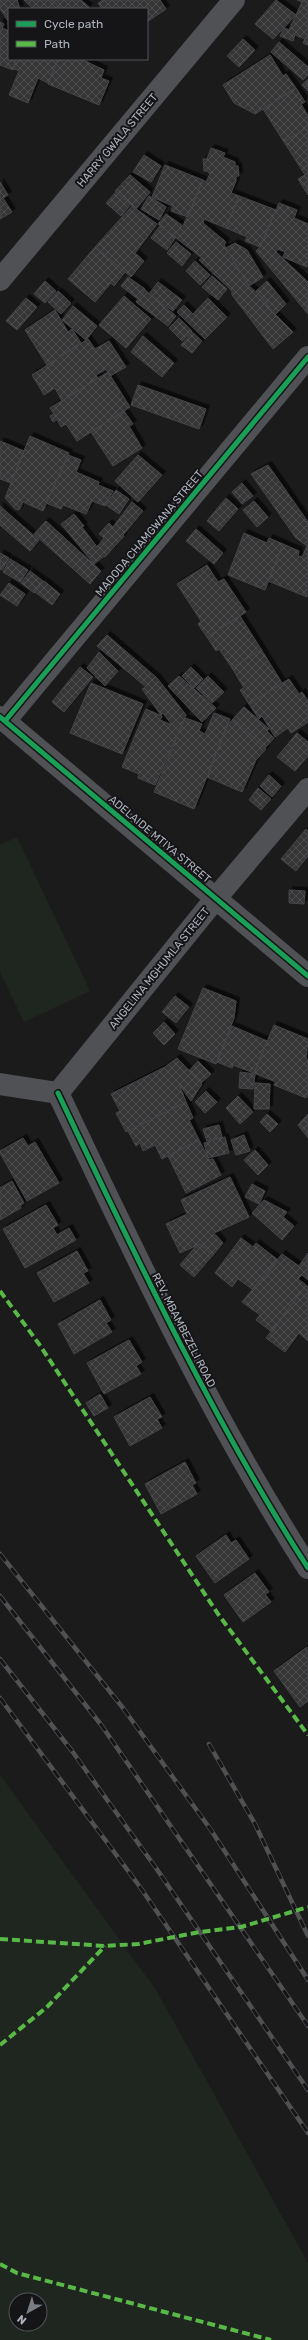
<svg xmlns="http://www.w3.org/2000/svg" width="308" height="2340" viewBox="0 0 308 2340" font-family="Rubik,sans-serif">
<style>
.green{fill:#1f2620;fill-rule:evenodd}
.building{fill:url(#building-cross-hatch);stroke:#444548;filter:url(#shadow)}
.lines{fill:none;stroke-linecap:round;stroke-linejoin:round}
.street{stroke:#4f5155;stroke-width:22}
.rail-casing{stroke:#505153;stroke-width:4.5}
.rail{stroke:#151518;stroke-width:3;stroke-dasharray:9;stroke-linecap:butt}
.quiet{stroke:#58b947;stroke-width:4;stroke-dasharray:8 4;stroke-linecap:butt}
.cycleway-casing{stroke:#151518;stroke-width:8}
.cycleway{stroke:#1a9f57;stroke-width:5}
.labels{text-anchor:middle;stroke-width:4;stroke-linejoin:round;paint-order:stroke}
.street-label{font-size:11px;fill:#adb2bc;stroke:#151518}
</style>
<defs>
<pattern id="building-cross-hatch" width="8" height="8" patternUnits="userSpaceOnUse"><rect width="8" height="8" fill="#343436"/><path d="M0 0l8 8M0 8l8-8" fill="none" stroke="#4f4f51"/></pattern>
<filter id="shadow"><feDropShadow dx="3.5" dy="-3.5" stdDeviation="0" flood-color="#0009"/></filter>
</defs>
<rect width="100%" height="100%" fill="#1b1b1c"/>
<path class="green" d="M17 837 90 991 24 1022 0 972V845Z
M0 1775 156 1990 308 2263V2340H0ZM16 2300H40V2324H16Z"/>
<path class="building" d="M0 0H17L20 9H9V22L0 9Z
M24 0H51L62 9H33Z
M52 0H81L89 7 87 9H62Z
M103 0H160L166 9 147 22V9H102L98 3Z
M276 0 296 15 273 39 255 24Z
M297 0H308V45L303 43 305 39 295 35 293 41 280 36 284 28 289 30 302 2Z
M0 22 4 24 2 28 9 31V59H16L13 70 0 65Z
M243 39 255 50 239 67 227 56Z
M279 42 308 67V75L303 80 271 52Z
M270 55 283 76 286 74 296 88 255 114 234 103 223 85Z
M16 59H58L48 83 38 78 28 103 9 95 19 71 14 69Z
M58 59H81L104 70 101 78 109 81 99 105 48 84Z
M308 79V91L302 85Z
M296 88 305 102 301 104 308 116V127L284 142 263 109Z
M308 127V173L305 175 284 142Z
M211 148 225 153 223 157 235 162V166H238L239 176H236V181L231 193 239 196 226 228 204 219 203 223 226 242 224 245 226 248 249 286 268 302 266 305 293 332 273 349 232 295V291L199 260 202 258 158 224 166 214 183 226 203 180 206 182 210 174 207 171H204L203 159H207Z
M144 155 161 166 151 182 133 172Z
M165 165 203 180 188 217 171 211 173 206 152 197Z
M308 173V195L298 179Z
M130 175 150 192 136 209 115 191Z
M0 182 8 195 3 198 12 212 0 219Z
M116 192 131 204 121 216 106 203Z
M149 196 166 207 159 220 141 209Z
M239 196 276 210 260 247 245 241 247 237 226 228Z
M279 203 297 210 294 218 308 224 307 267 283 257 285 252 278 249 276 252 308 282V314L256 251 260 247Z
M132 206 157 224 135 253 144 261 131 277 95 247Z
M160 226 176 237 167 250 151 238Z
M176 242 191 254 182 266 167 253Z
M235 243 247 250 263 277 249 286 226 248Z
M95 247 125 272 114 286 111 283 95 302 68 279Z
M195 261 210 275 200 285 186 271Z
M212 276 227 289 218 300 202 287Z
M128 277 145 289 138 299 121 286Z
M45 281 56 291 45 303 34 294Z
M267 281 286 304 275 315 256 291Z
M158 282 182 300 173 311 149 294Z
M145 290 176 316 168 326 136 302Z
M58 291 71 303 61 314 48 302Z
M124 296 151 319 126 348 99 325Z
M26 298 37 307 17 330 6 321Z
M208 298 227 317 205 339 177 312 184 305 193 314Z
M73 306 97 326 86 340 62 320Z
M55 310 68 332 72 329 81 343 47 365 25 330Z
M179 318 192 331 182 341 169 328Z
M192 332 202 341 192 353 181 345Z
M143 336 174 363 162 377 131 352Z
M88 339 95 349 109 341 126 367 110 376 106 369 96 375 98 378 62 401 55 388 44 395 32 375Z
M108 372 130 407 77 441 66 424 61 427 57 419 53 422 50 416 54 414 50 408Z
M138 385 206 409 199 429 131 405Z
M124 411 133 424 129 426 142 448 113 466 91 432Z
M30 436 69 453 43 511 23 502 19 510 15 509 5 498Z
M0 441 24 451 11 483 0 479Z
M68 455 81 460 76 472 99 482 98 485 113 491 105 506 92 501 86 514 63 505 61 509 46 503Z
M138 455 162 475 138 502 115 481Z
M268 465 308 522 307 597 268 581 283 544 299 551 298 556 302 557 307 546 296 538 251 474Z
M242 483 253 496 242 504 232 492Z
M116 490 129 499 119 514 106 505Z
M226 498 238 509 219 531 207 521Z
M254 501 268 517 257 527 243 510Z
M132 502 143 511 123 535 124 536 105 557 104 556 94 564 61 524 74 514 84 526 82 527 97 547 104 538 99 534 109 523 113 527Z
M0 506 39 540 30 551 0 525Z
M46 521 101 571 90 584 34 534Z
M196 529 223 553 214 564 186 541Z
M244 533 267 543 269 538 283 544 265 590 228 575Z
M0 553 9 558 2 570 0 569Z
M10 559 28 570 20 582 3 572Z
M207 565 218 582 224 579 246 612 207 637 198 624 201 621 177 584Z
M30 571 43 581 34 593 21 583Z
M44 581 60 594 52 605 35 592Z
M9 583 25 594 17 606 0 595Z
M240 616 261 649 232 668 219 649 216 651 207 637Z
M107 635 157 678 186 715 155 785 138 778 139 774 122 767 146 709 162 716 160 720 172 725 163 713 161 715 142 689 146 687 97 646Z
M261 649 282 683 249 704 240 690 244 688 232 668Z
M99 652 118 671 105 686 87 668Z
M80 667 93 677 64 712 52 702Z
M191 667 203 679 194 688 182 676Z
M179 676 216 708 202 722 168 686Z
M208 676 224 692 212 703 196 688Z
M289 679 299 694 302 692 308 701V722L291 733 288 728 275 737 262 716 259 719 249 704Z
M91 683 143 704 122 754 70 733Z
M244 707 269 729 267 731 274 738 265 748 233 719Z
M214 713 230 719 194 809 154 792 185 718 202 724 199 731 205 734Z
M233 719 266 749 256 760 242 792 207 777 226 727Z
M297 733 308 742V756L295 771 277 757Z
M269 775 281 786 272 797 260 786Z
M258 788 271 799 261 810 249 800Z
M306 829 308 831V856L296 871 281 859Z
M289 890 305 891 304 904 289 903Z
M203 988 236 1001 234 1018 216 1064 178 1049Z
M175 996 189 1007 176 1023 162 1012Z
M164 1022 175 1034 164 1045 153 1033Z
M274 1025 308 1039 306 1059 308 1060V1095L306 1098 274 1085 276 1082 254 1073Z
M232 1026 267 1041 254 1073 233 1065 232 1068 217 1062Z
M177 1058 202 1084 191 1101 179 1084 186 1102 126 1132 116 1113 120 1111 111 1094 165 1067Z
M198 1061 211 1074 201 1083 189 1071Z
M240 1072 255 1074 253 1089 239 1088Z
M255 1083 270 1084 269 1109H254Z
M206 1091 217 1102 205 1113 195 1102Z
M238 1096 253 1112 240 1124 226 1108Z
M186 1102 193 1118 189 1120 199 1140 162 1159 155 1145 143 1151 140 1143 136 1146 128 1131Z
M267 1114 278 1124 270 1132 260 1122Z
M308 1114V1138L298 1125Z
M219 1125 222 1137 207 1141 203 1129Z
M244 1135 250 1151 236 1155 231 1140Z
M225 1137 229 1153 208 1158 204 1143Z
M23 1138 28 1146 35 1142 59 1183 27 1201 0 1153V1151Z
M199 1140 209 1160 213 1159 221 1175 186 1193 168 1156Z
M255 1150 268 1165 258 1175 244 1160Z
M230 1177 249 1217 214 1233 223 1243 213 1255 200 1244 180 1253 166 1224 187 1214 181 1200Z
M12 1181 24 1203 20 1206 21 1208 0 1220V1188Z
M252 1184 265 1191 259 1204 245 1197Z
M264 1200 287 1212 283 1217 294 1226 282 1240 252 1213Z
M46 1205 58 1225 53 1228 57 1235 69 1228 76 1240 25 1268 3 1229Z
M241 1238 253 1247 256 1243 278 1260 265 1277 252 1289 238 1279 232 1287 215 1273Z
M200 1244 213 1255 194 1277 180 1265 196 1246Z
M77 1251 88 1271 83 1273 89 1283 54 1302 37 1273Z
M308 1253V1280L302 1275 298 1279 306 1285 272 1332 256 1320 260 1315 242 1302 282 1254 299 1266Z
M306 1285 308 1287V1341L299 1333 285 1352 266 1338Z
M100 1300 111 1320 106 1323 112 1332 74 1354 58 1324Z
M129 1340 142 1362 136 1366 141 1374 104 1394 87 1363Z
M100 1394 108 1408 94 1416 86 1403Z
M150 1397 162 1417 157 1419 162 1428 130 1446 114 1417Z
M185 1462 196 1483 192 1485 197 1494 161 1514 145 1484Z
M226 1535 231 1543 236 1540 249 1559 215 1583 196 1556Z
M255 1573 269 1592 265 1594 271 1602 243 1622 224 1595Z
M307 1647 308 1701 300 1707 274 1671Z"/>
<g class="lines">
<path class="street" d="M0 280 234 0
M0 717 308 976
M5 721 308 357
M0 1084 58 1093
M58 1093C135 1255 211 1417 308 1568
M58 1093 216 898 308 789"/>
<g class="rail-casing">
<path id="rail" d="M0 1554 123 1708 211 1830 308 1980
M0 1596 102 1726 308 2026
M0 1659 72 1751 156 1868 308 2090
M0 1698 140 1887 308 2133
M209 1744 255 1824 308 1936"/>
</g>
<use href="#rail" class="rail"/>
<path class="quiet" d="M0 1291 39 1344 218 1614 308 1735
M0 1939 105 1946 138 1944 200 1932 241 1927 308 1907
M0 2045 47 2007 105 1946
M0 2264 17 2273 271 2340"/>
<g class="cycleway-casing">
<path id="cycleway" d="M0 717 308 976
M5 721 308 357
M58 1093C135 1255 211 1417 308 1568"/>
</g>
<use href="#cycleway" class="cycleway"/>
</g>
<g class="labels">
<g class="street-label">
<text transform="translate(117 140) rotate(-50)" y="4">HARRY GWALA STREET</text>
<text transform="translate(149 533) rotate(-50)" y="4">MADODA CHAMGWANA STREET</text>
<text transform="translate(160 839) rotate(40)" y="4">ADELAIDE MTIYA STREET</text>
<text transform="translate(159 968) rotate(-51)" y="4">ANGELINA MGHUMLA STREET</text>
<text transform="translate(184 1330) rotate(63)" y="4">REV. MBAMBEZELI ROAD</text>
</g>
</g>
<rect x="8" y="8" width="140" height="52" fill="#151518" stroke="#52545a"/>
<rect x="16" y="21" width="20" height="6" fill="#1a9f57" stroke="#52545a"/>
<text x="44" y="28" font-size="12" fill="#adb2bc">Cycle path</text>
<rect x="16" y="41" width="20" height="6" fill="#58b947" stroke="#52545a"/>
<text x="44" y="48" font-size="12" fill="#adb2bc">Path</text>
<g transform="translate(28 2312) rotate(219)"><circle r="19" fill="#151518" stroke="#52545a"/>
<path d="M0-3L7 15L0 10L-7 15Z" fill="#7a7d84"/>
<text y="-6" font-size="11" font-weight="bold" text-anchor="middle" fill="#adb2bc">N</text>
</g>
</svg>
